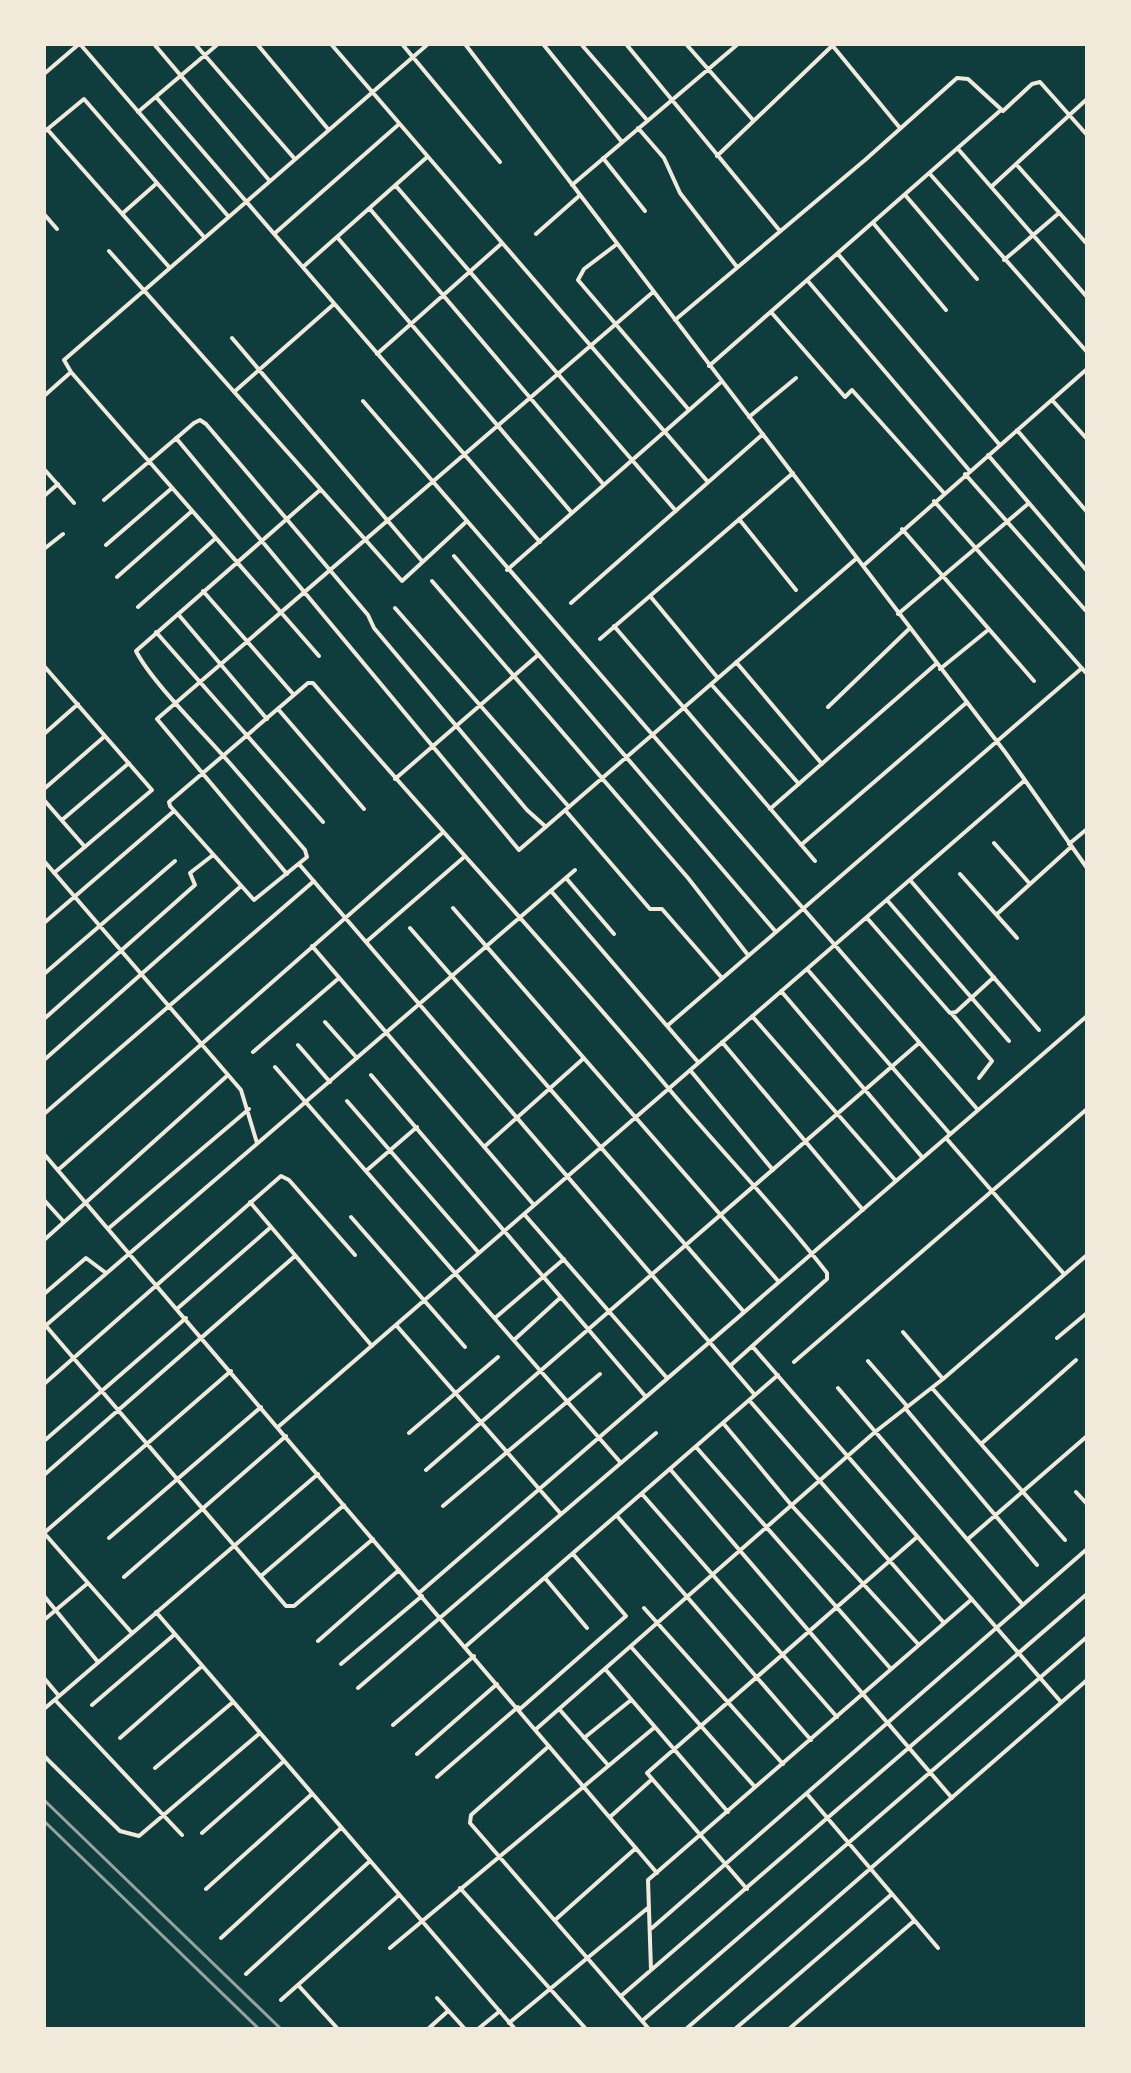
<svg xmlns="http://www.w3.org/2000/svg" width="1131" height="2073" viewBox="0 0 1131 2073" font-family="'Fira Sans',sans-serif">
<style>
.lines{fill:none;stroke-linecap:round;stroke-linejoin:round}
.minor{stroke:#f1e9da;stroke-width:4}
.rail{stroke:#97a49c;stroke-width:3}
</style>
<rect width="100%" height="100%" fill="#0f3d3e"/>
<g class="lines">
<path class="minor" d="M80 44 228 216
M154 44 269 180
M195 44 294 158
M257 44 328 129
M331 44 708 482
M402 44 500 162
M465 44 1005 752 1087 868
M543 44 622 142
M581 44 647 120
M626 44 780 231
M686 44 753 120
M832 45 900 128
M44 74 79 44
M156 97 540 542
M138 112 218 44
M638 128 664 158 680 193 737 267
M47 129 170 268
M44 132 84 99 204 237
M959 150 1087 297
M717 156 834 44
M603 158 645 211
M1016 164 1087 244
M930 174 1087 352
M572 185 738 44
M396 186 676 511
M991 187 1087 99
M906 196 977 279
M370 209 604 485
M123 213 157 183
M44 214 57 229
M874 224 946 310
M274 234 398 125
M536 234 579 196
M337 237 572 513
M617 244 584 269 578 280 689 410
M109 251 402 581 467 521
M838 254 999 444
M1004 260 1059 213
M303 267 426 158
M807 280 969 470
M771 312 845 397 852 390 943 492
M675 320 865 160 957 78 968 79 1003 111 1032 84 1040 82 1087 135
M232 338 422 561
M377 354 501 244
M709 366 1001 110
M234 392 334 304
M44 396 71 372
M1052 400 1087 439
M363 401 978 1110
M749 417 796 378
M1017 430 1087 512
M176 438 519 850 857 558
M988 455 1087 571
M44 469 74 503
M965 474 1087 612
M320 490 136 651C152 683 209 738 234 768L305 850 307 857 254 900 170 806 169 802C216 762 262 722 308 683H313C430 820 553 951 669 1089 721 1151 778 1209 827 1273V1279L730 1366
M44 496 58 484
M104 500 194 423 200 420 206 424 368 615 374 628 527 810 546 827
M934 501 1087 674
M739 519 796 590
M902 529 1034 681
M106 545 172 488
M44 549 63 534
M454 556 776 932
M863 566 1087 369
M507 570 720 383
M117 577 192 511
M432 581 688 878 748 955
M203 591 294 695
M650 596 717 677
M571 603 763 434
M138 607 216 538
M395 608 569 807
M178 614 267 719
M898 614 1029 503
M614 626 815 861
M156 632 323 822
M600 639 793 473
M319 656 71 372 64 360 428 44
M736 662 822 764
M44 666 152 790 54 873
M940 669 988 630
M711 684 799 784
M828 707 909 629
M278 709 364 809
M44 734 78 704
M395 779 538 655
M44 789 105 736
M44 800 85 847
M770 809 936 664
M565 810 650 909H662L722 978
M62 820 129 763
M994 843 1030 884
M1069 844 1087 829
M801 845 966 703
M44 861 241 1090 257 1143
M299 864 755 1395
M287 874 157 719 653 292
M960 874 1017 938
M566 878 614 934
M910 880 1039 1030
M551 891 698 1062
M887 900 1009 1041
M453 908 779 1282
M997 914 1071 847
M867 918 950 1013 956 1012 994 977
M44 923 174 811
M410 928 744 1312
M366 942 463 858
M312 946 534 1205
M807 969 950 1134
M44 974 175 861
M781 991 922 1157
M952 1014 992 1061 979 1078
M752 1016 896 1181
M44 1019 195 885 190 873 213 855
M325 1022 357 1058
M667 1026 1082 668
M722 1042 863 1210
M298 1045 330 1082
M253 1052 339 978
M44 1060 240 887
M275 1067 621 1463
M690 1070 773 1170
M371 1075 646 1397
M347 1101 479 1253
M44 1114 314 881
M946 1138 1064 1274
M484 1147 584 1058
M44 1154 657 1873
M58 1170 441 834
M366 1171 417 1127
M44 1200 64 1222
M250 1202 372 1346
M524 1214 667 1378
M351 1217 465 1347
M109 1228 249 1109
M44 1240 228 1075
M44 1294 86 1258 106 1273
M178 1308 271 1227
M495 1318 564 1259
M396 1325 561 1514
M46 1326 286 1606H294L373 1539
M44 1327 575 870
M903 1332 943 1379
M1057 1338 1087 1313
M514 1340 560 1298
M752 1346 1061 1702
M868 1361 907 1406
M794 1362 1087 1109
M44 1384 281 1176 289 1180 355 1255
M838 1388 1023 1605
M932 1388 1065 1540
M749 1400 944 1623
M905 1408 1037 1565
M723 1423 793 1507 919 1645
M278 1427 1024 781
M409 1433 498 1357
M44 1441 186 1318
M981 1444 1076 1360
M696 1447 891 1669
M670 1469 952 1798
M426 1470 919 1043
M44 1475 295 1256
M1076 1492 1087 1504
M642 1494 837 1717
M443 1506 600 1374
M617 1516 811 1740
M109 1538 261 1407
M968 1539 1087 1436
M261 1576 344 1505
M124 1577 286 1436
M545 1578 587 1628
M419 1593 1087 1016
M44 1596 98 1662
M644 1608 783 1764
M156 1612 515 2029
M44 1620 88 1583
M132 1633 44 1533 231 1371
M318 1641 399 1570
M466 1646 778 1375
M632 1648 755 1787
M341 1664 422 1596
M606 1670 728 1812
M44 1678 59 1696
M358 1688 656 1433
M55 1700 182 1835
M92 1705 175 1634
M44 1709 318 1474
M520 1709 626 1616 573 1554
M560 1710 608 1765
M393 1725 474 1656
M535 1730 875 1432 943 1379 1087 1255
M120 1738 202 1666
M584 1738 631 1700
M549 1746 471 1815 470 1823 649 2029
M417 1754 497 1684
M44 1756 120 1831 139 1836 260 1733
M155 1768 233 1702
M437 1777 518 1707
M807 1794 938 1948
M610 1817 650 1781
M202 1833 284 1761
M460 1888 586 2029
M206 1889 312 1794
M747 1889 647 1773 917 1537
M555 1920 636 1848
M652 1928 1087 1549
M221 1938 341 1828
M390 1948 655 1727
M651 1970 648 1880 972 1599
M246 1974 370 1861
M298 1985 338 2029
M621 1996 1087 1594
M437 1998 465 2029
M281 2000 399 1895
M642 2021 1087 1637
M509 2023 649 1907
M428 2029 448 2011
M478 2029 500 2011
M686 2029 1087 1680
M735 2029 892 1894
M789 2029 914 1921"/>
<path class="rail" d="M44 1800 281 2029
M44 1821 259 2029"/>
</g>
<rect width="1131" height="2073" fill="none" stroke="#f1e9da" stroke-width="92"/>
</svg>
